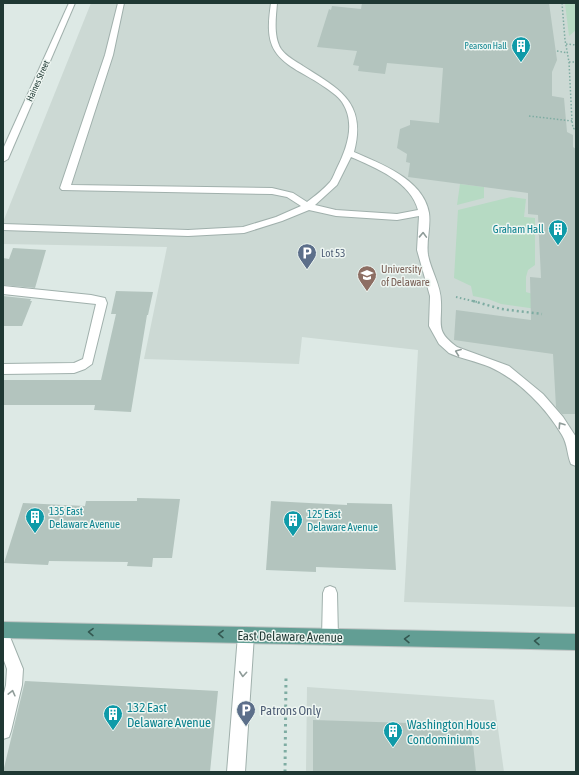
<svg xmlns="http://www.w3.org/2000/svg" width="579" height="775" viewBox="0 0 579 775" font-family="'Asap Condensed',sans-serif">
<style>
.built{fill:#ccd9d4}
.green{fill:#b6dac3}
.building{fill:#b3c4be}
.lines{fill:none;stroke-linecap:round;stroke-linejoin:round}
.lane-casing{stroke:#a0b0ac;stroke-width:2}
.street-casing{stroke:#a0b0ac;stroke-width:2}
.primary-casing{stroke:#bcc3c2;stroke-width:2}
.path-far3{stroke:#7eaca2;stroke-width:1.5;stroke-dasharray:1.5 2;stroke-linecap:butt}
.path-far2{stroke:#7eaca2;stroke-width:2;stroke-dasharray:1.5 2.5;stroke-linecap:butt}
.path-far1{stroke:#7eaca2;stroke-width:2.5;stroke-dasharray:2 3;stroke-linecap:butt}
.path{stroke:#7eaca2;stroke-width:3;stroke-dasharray:2.5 4;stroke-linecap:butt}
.lane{fill:#fff;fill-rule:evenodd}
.street{fill:#fff;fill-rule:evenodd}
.primary{fill:#629e94;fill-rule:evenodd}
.oneway{stroke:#8f9c99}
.oneway2{stroke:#335750}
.labels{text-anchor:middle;stroke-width:3;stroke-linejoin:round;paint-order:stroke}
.far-culture-label{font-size:9px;fill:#0d838f;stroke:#eef6f2;text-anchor:end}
.far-street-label{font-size:9px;fill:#1f3833;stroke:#eef6f2}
.culture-label{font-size:11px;fill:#0d838f;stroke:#eef6f2;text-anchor:start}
.service-label{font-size:11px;fill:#4e5e75;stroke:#eef6f2;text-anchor:start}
.education-label{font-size:11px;fill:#785e54;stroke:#eef6f2;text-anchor:start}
.near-street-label{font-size:13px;fill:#1f3833;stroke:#eef6f2}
.near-culture-label{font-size:13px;fill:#0d838f;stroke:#eef6f2;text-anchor:start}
.near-service-label{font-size:13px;fill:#4e5e75;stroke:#eef6f2;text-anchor:start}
</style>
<rect width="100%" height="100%" fill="#dde9e5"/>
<path class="built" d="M91 3H576V607L404 602 418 350 302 337 299 364 144 359 167 247 3 244V222Z
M307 687 494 700 504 772H306Z"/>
<path class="green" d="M565 3H576V30L569 36Z
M460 184 484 187V198L457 205Z
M511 197 526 199 524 217 535 218V265L528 270 526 277V292L536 295 537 309 501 304 488 299 473 296 471 286 454 278 458 210Z"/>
<path class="building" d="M362 3H549L557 60 552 72V96L564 98 567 132 573 135V147L576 149V414H562L556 407 553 354 454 340 456 310 531 320 530 277 541 278 538 215 528 214V193L408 177 410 163 406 162 407 154 397 148 400 129 410 125V120L439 123 443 68 387 63 385 74 358 71 359 66 353 65 357 51 317 47 329 9 331 10 332 6 361 9Z
M13 248 46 250 35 288 3 285V258L9 259Z
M116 291 153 292 148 315H147L131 412 94 410 95 405H3V380H101L116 314H111Z
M3 296 31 299 30 301H32L22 326H3Z
M137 498 180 499 172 558H153L152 567 127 566 128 562 49 561 48 565 4 563 23 503 85 506 86 501H137Z
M271 501 347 505V503L392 504 396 570 316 567V572L266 570Z
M25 681 218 691 210 772H3Z
M313 720 471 725 476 772H313Z"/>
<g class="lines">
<g class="lane-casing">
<path id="lane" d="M118 3H124L113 55 71 185 272 188 293 193 307 202C315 196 324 189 330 182 333 178 335 172 337 168 347 148 356 123 342 102 338 96 329 90 323 86 308 75 285 67 275 51 266 37 269 18 271 3H277C276 17 273 36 281 49 286 56 295 61 303 66 339 89 367 102 354 152 381 164 423 179 429 213 431 227 426 241 428 255 431 271 441 285 441 302 442 325 435 331 457 347L509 366 543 394 563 417 576 437V466L571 464C567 455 568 445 562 435 546 408 519 380 490 367 476 361 462 359 449 353L439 344 429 326 430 296 417 250 419 216 397 220 336 216 309 210 282 221 244 233 188 236 3 230V224L188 230 243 227 276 217 301 206 287 197 272 194 62 190 60 188 105 55ZM351 157C376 168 411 182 418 210L397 214 336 210 315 205 337 185Z
M3 286 91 295 105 298 107 303 92 364 85 369 74 373 3 374V364L74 363 83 359 96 304 3 294Z
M330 586 335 588 337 593 338 637 335 642 330 645 325 642 322 637 323 593 325 588Z
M246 627 251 630 254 635 245 772H227L238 635 241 630Z
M3 629 8 632 23 669 22 685 11 731 9 737 3 739V697L6 685 7 669 3 658Z"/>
</g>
<g class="street-casing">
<path id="street" d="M69 3H75L8 159 3 162V149Z"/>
</g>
<g class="primary-casing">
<path id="primary" d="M3 622 576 634V650L3 638Z"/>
</g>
<path class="path-far3" d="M562 3 565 40 569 62 572 121 573 128 576 130
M566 44 576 45
M557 51 568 53
M569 62H576
M529 116 572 121"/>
<path class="path-far2" d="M456 297 477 302"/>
<path class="path-far1" d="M473 301 501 309 542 314"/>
<path class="path" d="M285 772 286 676"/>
<use href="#lane" class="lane"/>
<use href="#street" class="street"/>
<use href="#primary" class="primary"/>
</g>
<defs><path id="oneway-chevron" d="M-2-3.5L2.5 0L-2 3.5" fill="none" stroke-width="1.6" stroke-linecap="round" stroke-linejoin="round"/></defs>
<g class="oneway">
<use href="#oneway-chevron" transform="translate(423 235) rotate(-88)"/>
<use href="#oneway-chevron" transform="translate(458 352) rotate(-159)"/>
<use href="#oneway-chevron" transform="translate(561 425) rotate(-124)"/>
<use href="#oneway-chevron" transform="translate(243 674) rotate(95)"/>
<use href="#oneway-chevron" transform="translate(12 693) rotate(-76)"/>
</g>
<g class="oneway2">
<use href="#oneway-chevron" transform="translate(91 632) rotate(-179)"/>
<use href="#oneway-chevron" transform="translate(221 634) rotate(-179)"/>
<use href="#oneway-chevron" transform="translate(407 639) rotate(-179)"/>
<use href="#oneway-chevron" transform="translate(537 641) rotate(-179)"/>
</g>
<defs>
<g id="building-pin" transform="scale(1)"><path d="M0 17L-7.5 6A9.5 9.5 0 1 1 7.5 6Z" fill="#0f9aa8" stroke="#eef6f2"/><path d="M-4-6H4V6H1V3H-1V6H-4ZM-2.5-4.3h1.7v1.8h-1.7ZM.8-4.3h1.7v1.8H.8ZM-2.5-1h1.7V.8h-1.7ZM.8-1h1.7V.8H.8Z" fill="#fff"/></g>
<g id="parking-pin" transform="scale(1)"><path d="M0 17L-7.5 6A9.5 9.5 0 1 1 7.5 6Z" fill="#5c6f8a" stroke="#eef6f2"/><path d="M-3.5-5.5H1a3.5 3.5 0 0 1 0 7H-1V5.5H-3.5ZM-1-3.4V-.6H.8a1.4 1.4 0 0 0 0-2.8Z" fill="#fff"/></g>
<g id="university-pin" transform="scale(1)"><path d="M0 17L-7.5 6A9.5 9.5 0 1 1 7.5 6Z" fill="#8d6e63" stroke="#eef6f2"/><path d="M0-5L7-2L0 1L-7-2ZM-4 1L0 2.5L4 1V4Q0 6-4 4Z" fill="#fff"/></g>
</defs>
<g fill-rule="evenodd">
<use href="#building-pin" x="521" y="46"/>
<use href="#building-pin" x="558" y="229"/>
<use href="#parking-pin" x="307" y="253"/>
<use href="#university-pin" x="367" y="275"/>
<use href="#building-pin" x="35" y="517"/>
<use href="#building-pin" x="293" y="520"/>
<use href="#parking-pin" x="246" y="710"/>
<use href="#building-pin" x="113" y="714"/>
<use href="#building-pin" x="393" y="731"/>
</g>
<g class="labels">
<g class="far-culture-label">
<text x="507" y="49">Pearson Hall</text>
</g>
<g class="far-street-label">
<text transform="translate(38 81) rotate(-66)" y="3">Haines Street</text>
</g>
<g class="culture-label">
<text x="544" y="233" text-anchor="end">Graham Hall</text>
<text x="49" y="515">135 East<tspan x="49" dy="13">Delaware Avenue</tspan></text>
<text x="307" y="518">125 East<tspan x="307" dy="13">Delaware Avenue</tspan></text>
</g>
<g class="service-label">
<text x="321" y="257">Lot 53</text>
</g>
<g class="education-label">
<text x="381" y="273">University<tspan x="381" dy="13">of Delaware</tspan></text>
</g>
<g class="near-street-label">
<text transform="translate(290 636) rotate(1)" y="5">East Delaware Avenue</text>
</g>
<g class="near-culture-label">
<text x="127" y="712">132 East<tspan x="127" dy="15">Delaware Avenue</tspan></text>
<text x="407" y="729">Washington House<tspan x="407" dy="15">Condominiums</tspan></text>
</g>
<g class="near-service-label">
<text x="260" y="715">Patrons Only</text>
</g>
</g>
<rect width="579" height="775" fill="none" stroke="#1f3833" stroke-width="8"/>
</svg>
